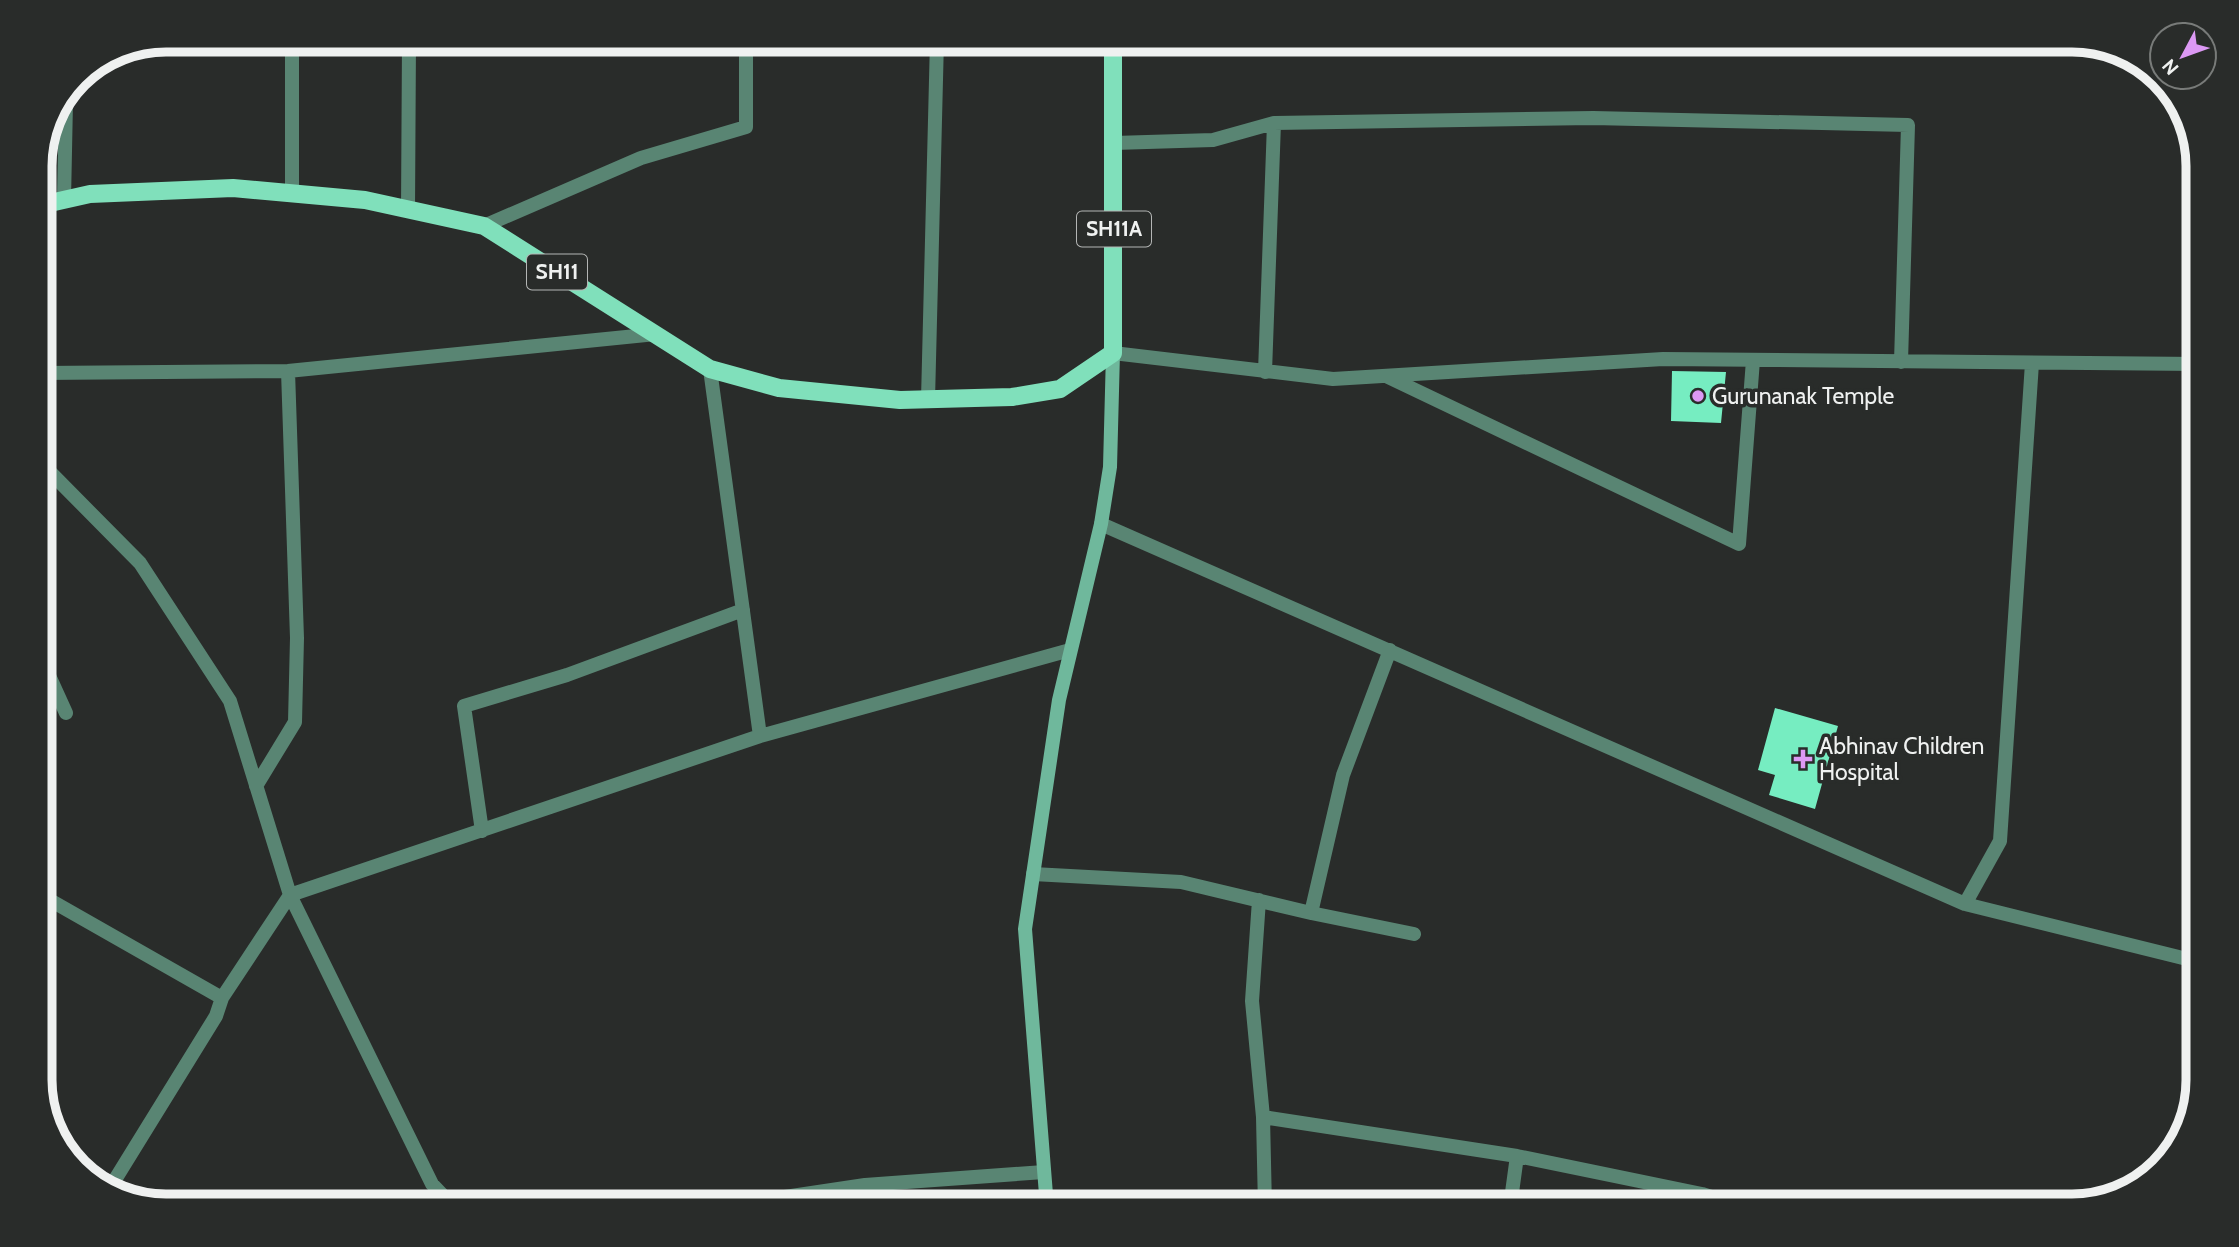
<svg xmlns="http://www.w3.org/2000/svg" width="2239" height="1247" viewBox="0 0 2239 1247" font-family="Cabin,sans-serif">
<style>
.building{fill:#76edc1}
.lines{fill:none;stroke-linecap:round;stroke-linejoin:round}
.street{stroke:#598573;stroke-width:14}
.secondary{stroke:#6fb89c;stroke-width:14}
.primary{stroke:#80e0bb;stroke-width:18}
.poi-dot{fill:#dc99f4;stroke:#292c2a;stroke-width:2.5}
.labels{text-anchor:middle;stroke-width:7;stroke-linejoin:round;paint-order:stroke}
.shield{fill:#292c2a;stroke:#b4b6b5;stroke-width:2}
.shield-label{font-size:21px;font-weight:bold;fill:#eff1f0}
.poi-label{font-size:23px;fill:#eff1f0;stroke:#292c2a;text-anchor:start}
.rim{fill:none;stroke:#eff1f0;stroke-width:9}
</style>
<rect width="100%" height="100%" fill="#292c2a"/>
<path class="building" d="M1672 371 1726 372 1721 423 1671 421Z
M1775 708 1838 726 1815 809 1769 795 1775 775 1758 770Z"/>
<g class="lines">
<path class="street" d="M292 40V193
M1114 143 1213 140 1274 123
M64 200 66 102
M408 210 409 40
M484 226 641 158 746 127V40
M1113 353 1333 379 1663 359 2199 364
M710 369 760 736 1070 650
M1265 372 1274 123 1593 118 1908 125 1901 362
M41 373 288 371 656 334
M1388 377 1739 544 1753 360
M928 400 937 40
M41 470 50 472 140 563 230 701 290 895 222 998 216 1016 108 1191
M1101 524 1965 904 2199 962
M41 658 66 713
M256 786 295 722 297 638 288 371
M482 831 464 706 567 675 743 610
M1033 874 1181 882 1311 913 1343 775 1390 650
M41 895 222 998
M1259 900 1252 1001 1263 1117
M1965 904 2000 841 2032 363
M1311 913 1414 934
M2192 960 2199 893
M454 1207 432 1184 290 895 760 736
M717 1207 865 1185 1044 1172
M1265 1207 1263 1117 1517 1156 1702 1194 1743 1207
M1510 1207 1517 1156"/>
<path class="secondary" d="M1047 1207 1025 929 1059 700 1101 524 1110 467 1113 353"/>
<path class="primary" d="M41 205 90 194 233 188 365 200 484 226 710 369 779 388 900 400 1012 397 1060 389 1113 353V40"/>
</g>
<g class="poi-dot">
<circle cx="1698" cy="396" r="7"/>
<path d="M1799.5 748.5h7v7h7v7h-7v7h-7v-7h-7v-7h7z"/>
</g>
<g class="labels">
<g class="shield">
<rect x="1077" y="211.5" width="74" height="35" rx="5"/>
<rect x="527" y="254.5" width="60" height="35" rx="5"/>
</g>
<g class="shield-label">
<text x="1114" y="236">SH11A</text>
<text x="557" y="279">SH11</text>
</g>
<g class="poi-label">
<text x="1712" y="404">Gurunanak Temple</text>
<text x="1819" y="754">Abhinav Children<tspan x="1819" dy="26">Hospital</tspan></text>
</g>
</g>
<path d="M0 0H2239V1247H0ZM166 52H2072A114 114 0 0 1 2186 166V1080A114 114 0 0 1 2072 1194H166A114 114 0 0 1 52 1080V166A114 114 0 0 1 166 52Z" fill="#292c2a" fill-rule="evenodd"/>
<path class="rim" d="M166 52H2072A114 114 0 0 1 2186 166V1080A114 114 0 0 1 2072 1194H166A114 114 0 0 1 52 1080V166A114 114 0 0 1 166 52Z"/>
<g transform="translate(2183 56) rotate(229)"><circle r="33" fill="#292c2a" stroke="#787b79" stroke-width="2"/>
<path d="M0-5L12 26L0 18L-12 26Z" fill="#dc99f4"/>
<text y="-10" font-size="19" font-weight="bold" text-anchor="middle" fill="#eff1f0">N</text>
</g>
</svg>
